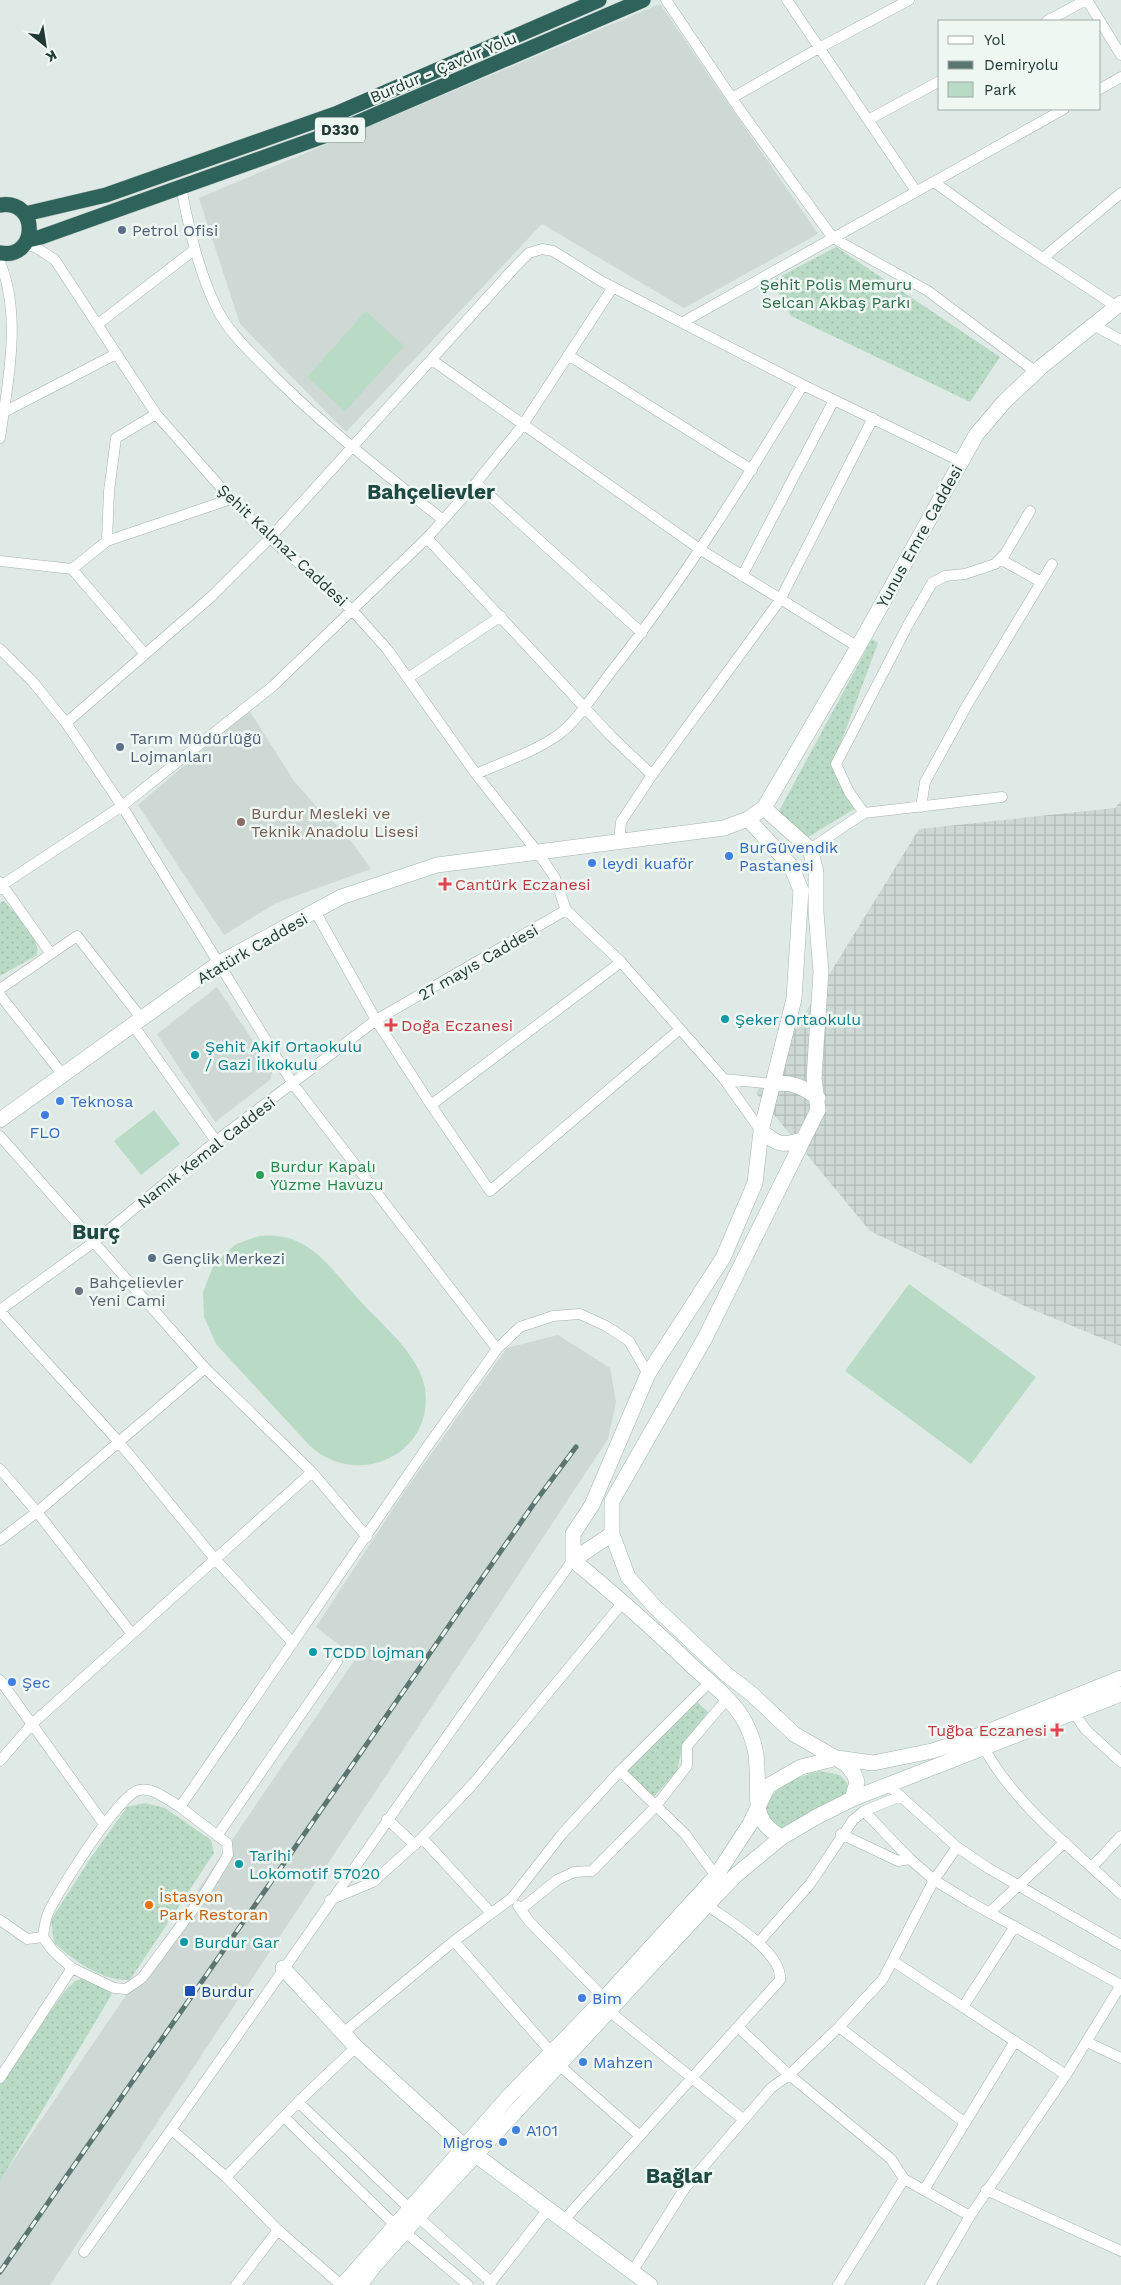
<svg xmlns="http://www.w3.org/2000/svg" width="1121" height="2285" viewBox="0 0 1121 2285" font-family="'Work Sans',sans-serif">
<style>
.built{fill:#ced9d5}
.industrial{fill:url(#industrial-grid)}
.green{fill:url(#green-dots)}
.pitch{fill:#b9dac4}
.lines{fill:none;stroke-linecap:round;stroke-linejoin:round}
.street-casing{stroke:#a2b1ad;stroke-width:11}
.secondary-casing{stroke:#9fb5ae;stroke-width:16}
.highway-casing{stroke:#bcc4c2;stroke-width:16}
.street{stroke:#fff;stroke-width:10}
.secondary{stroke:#fff;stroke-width:15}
.highway{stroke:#2e635c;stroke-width:15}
.rail-casing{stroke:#5b7570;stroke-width:5}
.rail{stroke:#eff7f3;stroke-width:3;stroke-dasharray:9;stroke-linecap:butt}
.service-dot{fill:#5c6f8a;stroke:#eff7f3;stroke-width:2}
.education-dot{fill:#8d6e63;stroke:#eff7f3;stroke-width:2}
.shop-dot{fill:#3f7fe0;stroke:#eff7f3;stroke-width:2}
.health-dot{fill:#e0444e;stroke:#eff7f3;stroke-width:2}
.culture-dot{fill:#0f9aa8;stroke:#eff7f3;stroke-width:2}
.leisure-dot{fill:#2e9e5b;stroke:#eff7f3;stroke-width:2}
.worship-dot{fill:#6b7280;stroke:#eff7f3;stroke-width:2}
.food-dot{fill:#e8710a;stroke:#eff7f3;stroke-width:2}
.transit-dot{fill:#1a4fb4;stroke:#eff7f3;stroke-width:2}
.labels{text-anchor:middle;stroke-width:5;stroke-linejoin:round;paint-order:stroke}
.shield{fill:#eff7f3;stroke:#5f726d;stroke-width:1}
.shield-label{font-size:15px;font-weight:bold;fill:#213934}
.street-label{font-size:16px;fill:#213934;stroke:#eff7f3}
.service-label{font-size:16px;fill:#4e5e75;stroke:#eff7f3;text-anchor:start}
.park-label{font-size:16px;fill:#2d6d4b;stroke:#eff7f3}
.education-label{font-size:16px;fill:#785e54;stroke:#eff7f3;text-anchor:start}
.shop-label{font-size:16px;fill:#366cbe;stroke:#eff7f3;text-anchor:start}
.health-label{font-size:16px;fill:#be3a42;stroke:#eff7f3;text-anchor:start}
.culture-label{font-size:16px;fill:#0d838f;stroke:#eff7f3;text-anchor:start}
.leisure-label{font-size:16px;fill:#27864d;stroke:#eff7f3;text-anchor:start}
.worship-label{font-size:16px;fill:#5b616d;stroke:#eff7f3;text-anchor:start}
.food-label{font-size:16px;fill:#c56008;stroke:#eff7f3;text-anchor:start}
.transit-label{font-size:16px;fill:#164399;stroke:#eff7f3;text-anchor:start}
.district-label{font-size:21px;font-weight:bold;fill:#1e4a42;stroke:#eff7f3}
</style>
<defs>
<pattern id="industrial-grid" width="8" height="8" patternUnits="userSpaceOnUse" patternTransform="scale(1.25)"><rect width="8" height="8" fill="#ced9d5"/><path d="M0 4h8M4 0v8" fill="none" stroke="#b1bbb7"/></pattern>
<pattern id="green-dots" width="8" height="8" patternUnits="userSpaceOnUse" patternTransform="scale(1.25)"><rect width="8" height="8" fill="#b9dac4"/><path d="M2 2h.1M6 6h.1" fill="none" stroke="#9fbca9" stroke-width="1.8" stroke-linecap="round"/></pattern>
</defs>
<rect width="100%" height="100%" fill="#dfeae6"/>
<path class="built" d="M660 4 818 234 684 308 542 224 346 432 240 324 199 198Z
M249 710 294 781 321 812 344 831 371 869 276 903 224 935 138 805Z
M217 987 273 1071 270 1080 215 1122 157 1034Z
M558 1335 610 1368 616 1402 608 1439 50 2285H0V2180L356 1658 316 1627 404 1492 507 1348Z"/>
<path class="industrial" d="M1121 801V1346L1031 1309 870 1231 756 1093 919 829 1115 808Z"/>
<path class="green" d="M836 247 1000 357 970 402 791 316 772 281Z
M872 639 878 643 833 764 856 808 808 837 779 811Z
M4 901C16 915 41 935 37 955L0 976V903Z
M697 1702 708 1712 683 1745 677 1771 653 1798 626 1772Z
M820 1771 840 1775 847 1783 849 1793 787 1826 779 1829 773 1827 764 1809C774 1785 796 1777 820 1771Z
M145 1803 165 1808 211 1840 214 1853 130 1980C101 1981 75 1961 54 1943L51 1920 90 1859 127 1807Z
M86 1977 96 1980 112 1994 0 2181V2084L64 1992 75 1981Z"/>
<path class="pitch" d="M366 311 404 346 345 411 307 377Z
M154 1110 180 1144 141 1175 114 1141Z
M259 1236C276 1234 292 1237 306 1246 328 1260 345 1285 362 1303 380 1322 402 1341 415 1363 420 1371 423 1379 425 1388 435 1455 356 1490 309 1445L216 1344 204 1317 203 1292 214 1264 236 1244Z
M909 1284 1036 1377 971 1464 845 1371Z"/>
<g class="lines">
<g class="street-casing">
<path id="street" d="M666 0 740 110 833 238 928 291 1036 372
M787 0 916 191
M1087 0 1121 55
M1047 21 1086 0
M1100 89 1121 77
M732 98 819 48 909 0
M868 120 940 81
M934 182 1002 231 1117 307
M181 187C189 229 198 269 216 307 227 330 247 349 264 366 319 423 382 471 443 520
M25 244 37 248 55 260 156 414 231 499 270 538 352 610 387 649 476 774 539 854 555 878 566 910 621 962 680 1029 724 1079 761 1131
M1043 258 1121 193
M0 262C22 316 8 381 0 438
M683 322 1064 109
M98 324 194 250
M1095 326 1121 340
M568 355 752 470
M432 360 701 550 858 647
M4 412 116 354
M476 483 642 633
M427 538 611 736 652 775
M107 541 109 491 116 438 156 414
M1000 559 1041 582
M0 561 72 569 145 654
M72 569 107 541 231 499
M742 576 834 400
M0 649 33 682 66 723 122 806 293 1084 497 1349
M408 678 501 616
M66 723 212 596 270 538 515 267 529 253 542 249 553 251 601 281 803 385 960 461
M476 774C503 762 534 752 558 735 577 722 599 687 614 668 684 579 744 483 803 385
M921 807 925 782 966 707 1052 564
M864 813 849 792 836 764 909 623 932 583 945 576 965 574 995 564 1005 554 1030 511
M619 842 621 822 652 775 780 600 873 418
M810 849 864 813 1002 797
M0 882 51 954
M0 889 2 885 122 806 273 686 427 538 476 483 522 426 613 287
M315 911 376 1020 431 1105 490 1191 680 1029
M0 989 77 936 142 1019
M0 995 63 1075
M133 1025 216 1141
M724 1079 773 1084
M431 1105 621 962
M0 1136 205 1368 312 1472 367 1537
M0 1310 94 1242 216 1141 376 1020 566 910
M0 1311 118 1441 215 1559 293 1643
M0 1469 37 1512 132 1634
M0 1540 37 1512 205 1368
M0 1680 104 1824
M1074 1713 1086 1730 1121 1762
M983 1746C1013 1803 1075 1851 1121 1894
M0 1761 32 1724 312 1472
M620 1771 685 1834 716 1876
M889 1786 957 1847 988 1868 1121 1945
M864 1811 910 1859 934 1880 970 1902 1121 1985
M387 1819 415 1845
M841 1834 898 1861 910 1859
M217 1836 337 1662
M422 1838 491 1913
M1092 1867 1121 1836
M330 1900 373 1882 422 1838 472 1785 624 1601
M518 1906 529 1921 604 1998
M521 1909 557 1880 574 1872 592 1871 656 1806 687 1766V1746L727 1699
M990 1912 1065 1842
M0 1920 27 1939 43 1937
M454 1941 551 2052
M758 1943 810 1884 853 1820 864 1811 901 1796
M893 1961 1066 2075
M72 1968 53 1951 43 1937C44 1929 45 1919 49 1911 59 1890 119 1794 139 1790 153 1787 168 1800 180 1807L427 1447 497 1349 520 1327 553 1316 580 1314 606 1326 629 1341 648 1374
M963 2007 1015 1926
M609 2011 744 2120
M738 2027 787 2073 891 2159 904 2179
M839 2027 965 2123
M343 2033 454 1941 512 1898 562 1834 620 1771 710 1682
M1087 2042 1121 2058
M559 2065 640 2136
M0 2078 72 1968 114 1988 126 1989 142 1978 205 1893 228 1855 227 1843 180 1807
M298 2102 411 2210
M284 2117 396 2226
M172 2130 226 2177 298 2102 356 2047
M226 2177 278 2230 341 2285
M924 2190 1015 2041
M986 2190 1121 2251
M970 2216 1066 2075 1121 1985
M418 2217 491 2282
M564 2220 780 1980C783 1952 727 1920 707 1905
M405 2232 468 2285
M84 2252C249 2023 407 1788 573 1560
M632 2272 685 2188 771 2088 789 2075 839 2027 883 1979 934 1880 957 1847
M236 2285 278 2230
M489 2285 548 2209
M838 2285 904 2179 970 2216 930 2285"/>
</g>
<g class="secondary-casing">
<path id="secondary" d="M764 808 810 849 816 872V912L821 972 814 1078 818 1110 705 1338 612 1501V1534L628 1577 655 1607 726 1674 753 1695 794 1734 846 1764 854 1774 857 1782 852 1799
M748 819 791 866 801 890 794 999 761 1131 755 1183 723 1258 648 1374 592 1505 573 1534V1560C614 1594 654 1629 692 1666 711 1683 735 1702 746 1724 753 1738 757 1753 757 1768 759 1797 750 1822 782 1837
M773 1084C791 1081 803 1087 818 1098
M0 1120 219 963 341 897 437 865 724 828 748 819 764 808 858 647 976 435 1004 402 1041 367 1121 303
M761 1131C778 1145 782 1146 803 1140
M573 1560 612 1534
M283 1968 356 2047 465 2147 650 2285
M343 2285 509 2096 599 2004 716 1876 750 1824 768 1786 801 1767 837 1758 873 1763 932 1751 980 1735 1121 1678
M360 2285 374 2266 418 2217 707 1905 736 1875 782 1837 818 1816 852 1799 1121 1694"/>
</g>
<g class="highway-casing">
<path id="highway" d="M0 205C40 199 38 260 0 253
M25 214 106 195 338 113 599 0
M28 240 41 237 338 131 643 0"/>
</g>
<use href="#street" class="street"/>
<use href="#secondary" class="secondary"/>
<use href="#highway" class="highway"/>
<g class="rail-casing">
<path id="rail" d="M0 2272 535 1502 576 1447"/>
</g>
<use href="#rail" class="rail"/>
</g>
<g class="service-dot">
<circle cx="122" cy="230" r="5"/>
<circle cx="120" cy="747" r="5"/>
<circle cx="152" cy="1258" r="5"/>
</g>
<circle class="education-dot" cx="241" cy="822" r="5"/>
<g class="shop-dot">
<circle cx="729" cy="856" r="5"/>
<circle cx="592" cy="863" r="5"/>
<circle cx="60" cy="1101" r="5"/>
<circle cx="45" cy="1115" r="5"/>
<circle cx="12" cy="1682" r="5"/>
<circle cx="582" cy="1998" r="5"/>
<circle cx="583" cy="2062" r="5"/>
<circle cx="516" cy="2130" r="5"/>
<circle cx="503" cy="2142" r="5"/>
</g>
<g class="health-dot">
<path d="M442.5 876.5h5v5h5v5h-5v5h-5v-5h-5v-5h5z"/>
<path d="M388.5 1017.5h5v5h5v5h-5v5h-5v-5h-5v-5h5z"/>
<path d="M1054.5 1722.5h5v5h5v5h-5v5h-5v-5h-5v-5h5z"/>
</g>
<g class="culture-dot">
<circle cx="725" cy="1019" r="5"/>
<circle cx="195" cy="1055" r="5"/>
<circle cx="313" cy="1652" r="5"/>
<circle cx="239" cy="1864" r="5"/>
<circle cx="184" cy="1942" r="5"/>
</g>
<circle class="leisure-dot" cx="260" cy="1175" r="5"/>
<circle class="worship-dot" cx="79" cy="1291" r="5"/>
<circle class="food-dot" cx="149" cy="1905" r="5"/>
<rect class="transit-dot" x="184" y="1985" width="12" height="12" rx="2.5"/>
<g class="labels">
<rect class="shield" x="315" y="117.5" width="50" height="25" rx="4"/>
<g class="shield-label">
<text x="340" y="135">D330</text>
</g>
<g class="street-label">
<text transform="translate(443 67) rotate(-23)" y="6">Burdur - Çavdır Yolu</text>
<text transform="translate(919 536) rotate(-61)" y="6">Yunus Emre Caddesi</text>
<text transform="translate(283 545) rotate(43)" y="6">Şehit Kalmaz Caddesi</text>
<text transform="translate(252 948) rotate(-30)" y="6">Atatürk Caddesi</text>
<text transform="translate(478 962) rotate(-30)" y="6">27 mayıs Caddesi</text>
<text transform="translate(206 1152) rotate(-38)" y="6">Namık Kemal Caddesi</text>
</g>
<g class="service-label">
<text x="132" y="236">Petrol Ofisi</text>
<text x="130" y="744">Tarım Müdürlüğü<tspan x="130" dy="18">Lojmanları</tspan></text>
<text x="162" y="1264">Gençlik Merkezi</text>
</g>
<g class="park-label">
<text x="836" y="290">Şehit Polis Memuru<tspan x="836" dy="18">Selcan Akbaş Parkı</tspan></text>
</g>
<g class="education-label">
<text x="251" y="819">Burdur Mesleki ve<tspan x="251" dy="18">Teknik Anadolu Lisesi</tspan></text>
</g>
<g class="shop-label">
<text x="739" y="853">BurGüvendik<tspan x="739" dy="18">Pastanesi</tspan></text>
<text x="602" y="869">leydi kuaför</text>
<text x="70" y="1107">Teknosa</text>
<text x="45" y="1138" text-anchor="middle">FLO</text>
<text x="22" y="1688">Şec</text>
<text x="592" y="2004">Bim</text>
<text x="593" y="2068">Mahzen</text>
<text x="526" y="2136">A101</text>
<text x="493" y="2148" text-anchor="end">Migros</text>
</g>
<g class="health-label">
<text x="455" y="890">Cantürk Eczanesi</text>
<text x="401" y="1031">Doğa Eczanesi</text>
<text x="1047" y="1736" text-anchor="end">Tuğba Eczanesi</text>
</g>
<g class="culture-label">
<text x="735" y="1025">Şeker Ortaokulu</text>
<text x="205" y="1052">Şehit Akif Ortaokulu<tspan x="205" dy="18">/ Gazi İlkokulu</tspan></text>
<text x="323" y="1658">TCDD lojman</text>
<text x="249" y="1861">Tarihi<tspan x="249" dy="18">Lokomotif 57020</tspan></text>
<text x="194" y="1948">Burdur Gar</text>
</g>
<g class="leisure-label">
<text x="270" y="1172">Burdur Kapalı<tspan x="270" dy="18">Yüzme Havuzu</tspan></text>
</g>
<g class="worship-label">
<text x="89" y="1288">Bahçelievler<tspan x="89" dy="18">Yeni Cami</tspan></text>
</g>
<g class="food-label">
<text x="159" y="1902">İstasyon<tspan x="159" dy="18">Park Restoran</tspan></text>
</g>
<g class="transit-label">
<text x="201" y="1997">Burdur</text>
</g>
<g class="district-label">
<text x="431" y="499">Bahçelievler</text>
<text x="96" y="1239">Burç</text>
<text x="679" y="2183">Bağlar</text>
</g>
</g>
<rect x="938" y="20" width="162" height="90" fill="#eff7f3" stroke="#9daba7"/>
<rect x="948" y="36" width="25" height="8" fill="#ffffff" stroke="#9daba7"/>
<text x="984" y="45" font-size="15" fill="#213934">Yol</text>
<rect x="948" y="61" width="25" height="8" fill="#5b7570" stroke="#9daba7"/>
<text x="984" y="70" font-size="15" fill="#213934">Demiryolu</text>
<rect x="948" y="82" width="25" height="15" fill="#b9dac4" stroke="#9daba7"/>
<text x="984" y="95" font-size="15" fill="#213934">Park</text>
<g transform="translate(45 45) rotate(150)" stroke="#eff7f3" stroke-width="4" paint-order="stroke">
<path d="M0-4L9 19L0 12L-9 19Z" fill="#213934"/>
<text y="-8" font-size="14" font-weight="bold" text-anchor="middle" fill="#213934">K</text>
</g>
</svg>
